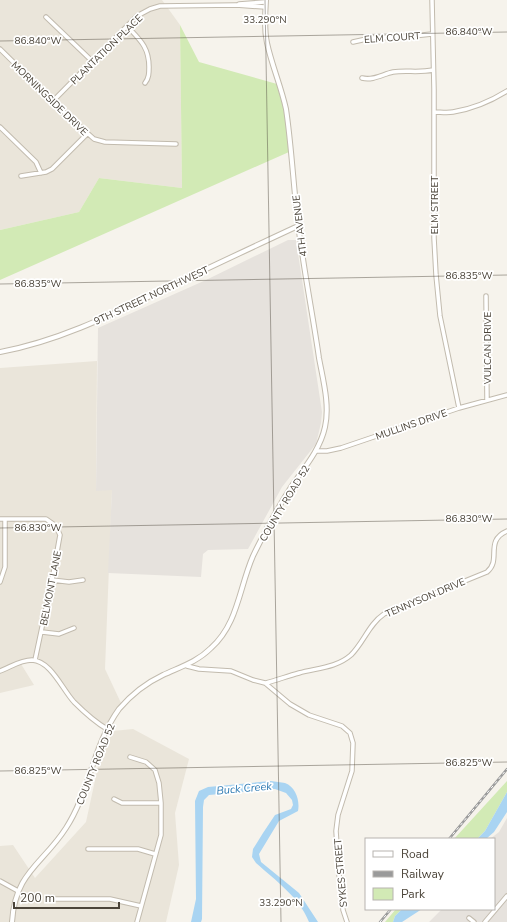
<svg xmlns="http://www.w3.org/2000/svg" width="507" height="922" viewBox="0 0 507 922" font-family="'Nunito Sans',sans-serif">
<style>
.residential{fill:#eae5da}
.industrial{fill:#e6e2dd}
.green{fill:#d2eab5}
.water{fill:#a9d4f2}
.lines{fill:none;stroke-linecap:round;stroke-linejoin:round}
.minor-casing{stroke:#c2bbae;stroke-width:5.5}
.tertiary-casing{stroke:#c2bbae;stroke-width:6}
.minor{stroke:#fff;stroke-width:3.5}
.tertiary{stroke:#fff;stroke-width:4}
.rail-casing{stroke:#9a9a9a;stroke-width:2.5}
.rail{stroke:#fff;stroke-width:1;stroke-dasharray:3;stroke-linecap:butt}
.ticks{fill:none;stroke:#4b4439;stroke-width:1;stroke-opacity:0.45}
.labels{text-anchor:middle;stroke-width:3.5;stroke-linejoin:round;paint-order:stroke}
.street-label{font-size:10px;fill:#4b4439;stroke:#fff}
.water-label{font-size:11px;font-style:italic;fill:#2e7ab2;stroke:#fff}
.ticks-label{font-size:10px;text-anchor:middle;fill:#4b4439;stroke:#fff;stroke-width:3.5;stroke-linejoin:round;paint-order:stroke}
</style>
<rect width="100%" height="100%" fill="#f6f3ec"/>
<path class="residential" d="M0 0H162L180 25 182 188 99 178 79 212 0 230Z
M97 361 96 490H112L105 669 121 703 106 726 68 698 48 668 40 664 31 662 21 664 34 685 0 693V368Z
M133 729 189 759 175 813 179 865 166 922H0V846L13 845 35 878 86 822 99 762 113 731Z"/>
<path class="industrial" d="M288 240H296L322 412 321 423 316 444 282 487 248 549 208 550 203 554 201 577 108 573 112 490 96 491 98 328 206 280Z
M507 818V922H429L442 909H494V839H490L499 832Z"/>
<path class="green" d="M180 25 199 62 277 84 284 109 289 152 0 280V230L79 212 99 178 182 188Z
M507 781V792L485 831 477 839H454Z
M396 909H402L395 916 393 922H385Z"/>
<path class="water" d="M271 781C275 782 281 782 285 783 296 787 300 801 298 811L279 821 259 854 261 862 299 893 318 922H309C299 897 276 881 256 863L252 857 253 849 263 833 275 815 291 809 293 805 292 800 286 793 275 789 209 795 204 800 203 807 202 919 201 922H191L196 899 195 801 199 791 208 787Z
M507 792V812L494 832 486 839H477L485 831Z
M402 909H422L402 922H393L395 916Z"/>
<g class="lines">
<g class="minor-casing">
<path id="minor" d="M432 0 434 89V238L436 275 440 316 459 408
M239 4 265 2
M46 17 92 61
M127 26C140 40 149 47 149 67 149 73 149 78 145 83
M353 42 371 38 404 37 432 34
M0 49 66 114 94 139 105 142 176 144
M362 78C373 81 383 74 393 72 406 70 419 73 433 70
M53 101 137 16 150 9 160 6 236 5 265 7
M434 112C440 112 447 113 453 112 472 109 491 101 507 91
M0 127 36 162 41 173
M21 176 46 172 52 169 87 134
M486 296 487 400
M316 451H327L341 448 459 408 507 395
M0 519H46L56 526 60 535 52 580 35 660
M52 580 69 582 83 580
M0 582 5 567V519
M42 632 59 634 74 628
M187 666 199 669 231 671 253 680 265 683 290 704 309 715 342 726 350 733 353 743 352 771 338 815 336 831 339 875 342 890 343 910 347 922
M0 671C11 667 20 660 32 660 51 661 62 689 74 702 84 712 95 722 107 729
M266 683C277 680 288 676 299 673 317 668 336 668 351 655 364 642 369 624 384 614L487 572C502 560 484 541 507 531
M130 757 146 762 155 770 159 783 161 803V835L137 922
M114 799 122 803H161
M88 849H138L155 854
M0 881 18 891
M50 899H110L141 906
M469 918 474 922
M485 922 507 896"/>
</g>
<g class="tertiary-casing">
<path id="tertiary" d="M0 352C60 341 115 313 169 287 212 266 255 246 298 226
M12 922C15 872 43 864 66 828 90 791 93 745 119 709 131 695 146 683 163 675 180 667 197 662 211 648 238 624 239 588 253 556 264 533 277 509 291 487 304 468 320 450 325 427 330 405 323 380 319 358 314 323 307 287 302 252 294 205 293 156 286 109 281 86 272 66 267 43 264 29 265 15 266 0"/>
</g>
<use href="#minor" class="minor"/>
<use href="#tertiary" class="tertiary"/>
<g class="rail-casing">
<path id="rail" d="M449 839 507 769
M380 922 391 909"/>
</g>
<use href="#rail" class="rail"/>
</g>
<path class="ticks" d="M265 0 281 922M0 41 507 32M0 284 507 275M0 528 507 519M0 771 507 762"/>
<g class="labels">
<g class="street-label">
<text transform="translate(392 37) rotate(-4)" y="4">ELM COURT</text>
<text transform="translate(106 49) rotate(-44)" y="4">PLANTATION PLACE</text>
<text transform="translate(50 98) rotate(44)" y="4">MORNINGSIDE DRIVE</text>
<text transform="translate(434 205) rotate(-90)" y="4">ELM STREET</text>
<text transform="translate(299 226) rotate(-97)" y="4">4TH AVENUE</text>
<text transform="translate(151 295) rotate(-25)" y="4">9TH STREET NORTHWEST</text>
<text transform="translate(487 348) rotate(-90)" y="4">VULCAN DRIVE</text>
<text transform="translate(411 424) rotate(-19)" y="4">MULLINS DRIVE</text>
<text transform="translate(284 503) rotate(-59)" y="4">COUNTY ROAD 52</text>
<text transform="translate(50 588) rotate(-79)" y="4">BELMONT LANE</text>
<text transform="translate(425 597) rotate(-23)" y="4">TENNYSON DRIVE</text>
<text transform="translate(95 764) rotate(-68)" y="4">COUNTY ROAD 52</text>
<text transform="translate(340 873) rotate(-95)" y="4">SYKES STREET</text>
</g>
<g class="water-label">
<text transform="translate(244 788) rotate(-5)" y="4">Buck Creek</text>
</g>
</g>
<g class="ticks-label">
<text x="265" y="23">33.290°N</text>
<text x="469" y="35">86.840°W</text>
<text x="38" y="44">86.840°W</text>
<text x="469" y="279">86.835°W</text>
<text x="38" y="287">86.835°W</text>
<text x="469" y="522">86.830°W</text>
<text x="38" y="531">86.830°W</text>
<text x="469" y="766">86.825°W</text>
<text x="38" y="774">86.825°W</text>
<text x="281" y="906">33.290°N</text>
</g>
<rect x="365" y="838" width="130" height="72" fill="#ffffff" stroke="#b7b4b0"/>
<rect x="373" y="851" width="20" height="6" fill="#ffffff" stroke="#b7b4b0"/>
<text x="401" y="858" font-size="12" fill="#4b4439">Road</text>
<rect x="373" y="871" width="20" height="6" fill="#9a9a9a" stroke="#b7b4b0"/>
<text x="401" y="878" font-size="12" fill="#4b4439">Railway</text>
<rect x="373" y="888" width="20" height="12" fill="#d2eab5" stroke="#b7b4b0"/>
<text x="401" y="898" font-size="12" fill="#4b4439">Park</text>
<path d="M14 902v6h105v-6" fill="none" stroke="#4b4439" stroke-width="2"/>
<text x="20" y="902" font-size="12" fill="#4b4439" stroke="#ffffff" stroke-width="3" paint-order="stroke">200 m</text>
</svg>
